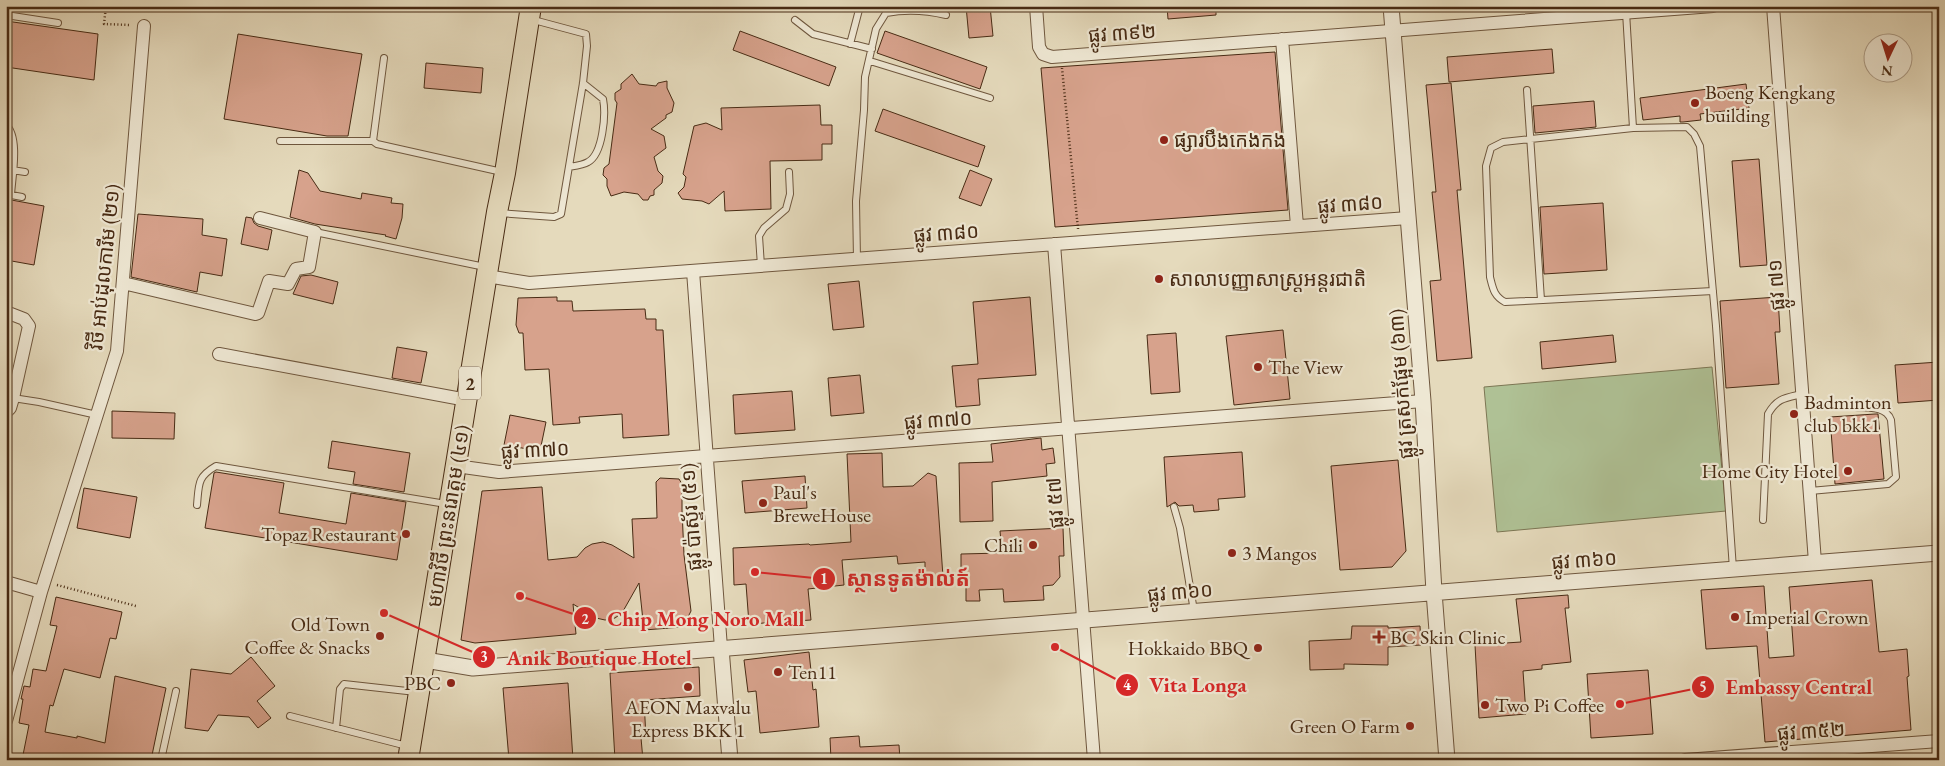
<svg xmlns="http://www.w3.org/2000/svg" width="1945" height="766" viewBox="0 0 1945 766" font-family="'EB Garamond','Noto Sans Khmer',serif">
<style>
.green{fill:#afc195;stroke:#7c7654}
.building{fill:#d7a28c;stroke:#482b14}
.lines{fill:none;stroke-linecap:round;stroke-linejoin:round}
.service-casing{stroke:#6f573e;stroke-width:8}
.minor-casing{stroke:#6f573e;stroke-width:14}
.tertiary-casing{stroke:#6f573e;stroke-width:17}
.primary-casing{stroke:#482b14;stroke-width:22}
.path{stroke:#482b14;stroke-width:2.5;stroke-dasharray:1 2.5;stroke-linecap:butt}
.service{stroke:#eee7d3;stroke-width:6}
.minor{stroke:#eee7d3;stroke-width:12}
.tertiary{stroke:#eee7d3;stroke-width:15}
.primary{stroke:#e5dabc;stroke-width:20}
.poi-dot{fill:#8f2418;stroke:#eee7d3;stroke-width:2}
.labels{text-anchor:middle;stroke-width:4.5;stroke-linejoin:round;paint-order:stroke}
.shield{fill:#eee7d3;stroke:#7a634d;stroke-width:1}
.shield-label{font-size:19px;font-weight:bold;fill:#482b14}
.street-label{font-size:20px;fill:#482b14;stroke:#eee7d3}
.poi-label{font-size:20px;fill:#482b14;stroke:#eee7d3;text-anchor:start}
.leader{fill:none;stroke:#d62828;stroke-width:2}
.callout-dot{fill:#d62828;stroke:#eee7d3;stroke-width:2}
.mark-label{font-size:15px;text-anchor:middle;font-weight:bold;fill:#fff}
.callout-label{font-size:21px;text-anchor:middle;font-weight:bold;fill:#d62828;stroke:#eee7d3;stroke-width:4.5;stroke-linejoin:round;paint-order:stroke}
</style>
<rect width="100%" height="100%" fill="#e5dabc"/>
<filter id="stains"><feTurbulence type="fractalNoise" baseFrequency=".004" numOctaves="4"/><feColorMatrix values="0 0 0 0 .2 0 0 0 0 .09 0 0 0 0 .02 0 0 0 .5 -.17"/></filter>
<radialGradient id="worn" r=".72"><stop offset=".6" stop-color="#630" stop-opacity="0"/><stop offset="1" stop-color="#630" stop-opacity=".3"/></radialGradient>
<path class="green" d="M1712 367 1726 511 1497 532 1484 387Z"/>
<path class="building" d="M966 6H990L993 36 969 38Z
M1167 6H1216V15L1168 19Z
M6 21 98 34 94 80 6 67Z
M740 31 836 67 829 86 733 50Z
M885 31 987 67 980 89 877 53Z
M238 34 362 54 348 136H327L224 119Z
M1552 49 1554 73 1449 82 1447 57Z
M1275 52 1288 210 1055 227 1041 68Z
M426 63 483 68 481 93 424 88Z
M632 74 639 84 656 86 658 83 667 81V88L674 103 672 112 666 115V118L651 129 664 136 666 148 654 157 658 171 663 176 662 183 654 190V195L650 196 648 200H643L638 194 624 192 611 196 607 186V179L603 175 604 168 609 164 617 103 615 100V93L621 89V84Z
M1451 83 1461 190H1457L1472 358 1437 361 1430 281 1441 280 1432 192H1436L1426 85Z
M1746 84 1749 108 1700 114 1701 120 1683 122H1680V116L1643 120 1640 98Z
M1594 101 1596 127 1535 133 1533 106Z
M820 105 821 125H832V144H822V160L770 161 771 209 725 211 724 191 709 204 702 201 682 199 678 193 684 187 686 177 683 174 694 126 706 123 722 130 721 108Z
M883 109 985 146 978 167 875 131Z
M1759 159 1767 265 1740 267 1732 161Z
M299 170 308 173 320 191 361 199 362 193 392 198 391 203 403 204 402 218 396 239 385 236 386 235 315 224 290 217Z
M970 170 992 179 981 206 959 198Z
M6 199 44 206 34 265 6 260Z
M1603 203 1607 270 1544 274 1540 207Z
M138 214 203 219 202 235 227 239 222 276 200 272 197 292 131 277Z
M246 217 252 218 254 223 258 226 272 230 268 250 241 244Z
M311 275 338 282 333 304 293 294 301 276Z
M859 281 864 327 833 330 828 284Z
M557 297V301H572L573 311 645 309 646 319H656V330H663L669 435 623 438 622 414 579 417 580 423 553 425 549 369 525 370 523 333H519L516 325 518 298Z
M1030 297 1036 375 978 379 980 405 956 407 952 366 978 364 973 302Z
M1778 297 1780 332H1775L1779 384 1726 388 1720 301Z
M1283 330 1290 399 1234 405 1226 336Z
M1176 333 1180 392 1151 394 1147 335Z
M1613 335 1616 362 1542 369 1540 342Z
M397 347 427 352 421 383 392 378Z
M1939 362V400L1898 403 1895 365Z
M860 375 864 413 831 416 828 378Z
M792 391 795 430 735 434 733 395Z
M112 411 175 413 174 439 112 438Z
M1875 414H1878L1884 479 1835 484 1830 417Z
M510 415 546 422 540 451 504 445Z
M1041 438 1042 450 1053 448 1055 463 1046 464 1047 476 992 482 993 521 960 522 959 463 993 462 991 444Z
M332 441 410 453 404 492 353 484 355 472 328 468Z
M1242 452 1245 497 1218 499 1219 510 1194 512 1193 505 1179 506 1175 502 1167 507 1164 457Z
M882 453 883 487 913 486 928 473 936 476 943 577 925 578V562L898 564 897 556 842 560 844 585 808 589 811 620 749 624 746 584 734 585 733 548 809 544 810 545 851 542 847 454Z
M1398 460 1406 551 1392 567 1340 570 1331 466Z
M216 472 284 483 279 513 346 524 351 493 406 502 397 560 205 528 214 473Z
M805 476 807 508 745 513 742 481Z
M660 478 679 479 682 484V510L684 555 691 611 683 627 644 630 639 583 622 613 615 618 605 620 596 618 573 604 576 634 475 643 461 640 482 491 542 487 548 560 577 557 585 548 592 544 603 542 612 545 634 558 632 519 657 518 656 482Z
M84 488 137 497 130 538 77 528Z
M1063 528 1064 556H1059L1060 577 1053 585 1043 586 1044 600 1004 602 1003 589 979 590 980 601H966V584H961V554L1002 553 1000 531Z
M1872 580 1879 652 1907 649 1909 676 1907 677 1911 730 1765 742 1757 646 1706 649 1701 590 1764 586 1769 658 1794 656 1789 587Z
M1568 595 1569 608H1565L1571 662 1542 665V669L1523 671 1526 714 1479 718 1475 645 1521 642 1516 599Z
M56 597 122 612 116 639 110 638 100 678 64 669 53 706 50 705 45 732 77 738V736L105 743 115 676 166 688 151 760H72L73 756 46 755 45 760H22L29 725 19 723 23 699H21L24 686 30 687 33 669 46 671 57 626 50 625Z
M1352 626H1388V628L1420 626 1421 645 1388 647V665L1344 664V669L1310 670 1309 641 1351 639Z
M809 652 813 690 816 689 819 727 760 733 756 691 748 692 744 660Z
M251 657 275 686 257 701 271 718 258 728 249 717 218 715 208 731 185 728 191 669 231 674Z
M699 667 700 696 644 700 646 738H641L643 760H615L610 673Z
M1648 670 1653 734 1591 738 1587 674Z
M568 683 573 760H509L503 688Z
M859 736 860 747 899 745 900 760H831L830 738Z"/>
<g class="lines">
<g class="service-casing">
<path id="service" d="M1626 12 1633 128 1687 127 1694 134 1700 146 1716 326 1733 569
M6 15 58 23
M795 20 813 34 872 49
M850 44 860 6
M384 58 373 141 377 144 502 172
M870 61 990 98
M1527 90 1541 300
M6 125C20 137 12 177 11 195
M1633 128 1503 142 1491 148 1486 166 1490 277C1493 289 1494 296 1505 302L1713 291
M280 141H373
M569 167C575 166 583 165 588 162 603 154 606 114 603 99L583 83
M12 170 25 172
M6 194 22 197
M499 213 554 217 561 214 583 83 587 46 586 34 530 19
M315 232 485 267
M857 259 856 201 864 110 865 77 876 29 886 13C907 9 925 10 946 15
M761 266 759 236 764 228 786 209 790 194 789 172
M13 398 39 402 97 415
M1810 491 1888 484 1896 477 1891 420C1886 406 1868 408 1855 407
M197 505C199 484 197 477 216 466L446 504
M1174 507 1180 528 1194 611
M1763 520 1768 414C1777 398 1785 398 1802 394
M290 716 407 746
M336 728 340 689 344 684 416 692
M161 760 176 691"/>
</g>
<g class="minor-casing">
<path id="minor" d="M1036 6 1039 47 1043 54 1052 57 1713 6
M1773 6 1815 562
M1282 39 1297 226
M1054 244 1094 760
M693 271 721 648
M487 276 529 283 1408 218
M123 283 255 314 258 313 269 281 288 284 296 269 309 267 315 232 260 218
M6 312 24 319 29 326 13 398 10 408 6 412
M219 354 467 400
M456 466 499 472 1423 401
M6 582 41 592 6 721
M41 592 117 351 144 26
M1685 760 1939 741"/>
</g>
<g class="tertiary-casing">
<path id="tertiary" d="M1391 6 1423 401 1434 592 1447 760
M721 648 730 760
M425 660 473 668 1939 553"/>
</g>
<g class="primary-casing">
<path id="primary" d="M408 760 497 212 505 173 531 6"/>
</g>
<path class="path" d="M106 6 104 24 131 25
M1062 68 1078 229
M57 585 136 606"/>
<use href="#service" class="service"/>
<use href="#minor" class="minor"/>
<use href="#tertiary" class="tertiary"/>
<use href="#primary" class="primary"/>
</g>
<g class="poi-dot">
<circle cx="1695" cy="103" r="5"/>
<circle cx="1164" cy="140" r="5"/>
<circle cx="1159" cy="279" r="5"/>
<circle cx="1258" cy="367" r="5"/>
<circle cx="1794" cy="414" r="5"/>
<circle cx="1848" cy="471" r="5"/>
<circle cx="763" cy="503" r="5"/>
<circle cx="406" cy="534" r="5"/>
<circle cx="1033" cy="545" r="5"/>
<circle cx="1232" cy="553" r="5"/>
<circle cx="1735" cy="617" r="5"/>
<circle cx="380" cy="636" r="5"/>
<path d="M1376.5 629.5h5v5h5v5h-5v5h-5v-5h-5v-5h5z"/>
<circle cx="1258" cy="648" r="5"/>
<circle cx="778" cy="672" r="5"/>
<circle cx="451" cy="683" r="5"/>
<circle cx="688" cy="687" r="5"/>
<circle cx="1485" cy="705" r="5"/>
<circle cx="1410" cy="726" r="5"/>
</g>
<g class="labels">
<rect class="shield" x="459" y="366.5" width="22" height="33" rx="4"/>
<g class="shield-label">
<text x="470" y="390">2</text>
</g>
<g class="street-label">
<text transform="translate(1122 33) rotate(-4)" y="7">ផ្លូវ ៣៩២</text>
<text transform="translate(1350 204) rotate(-4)" y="7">ផ្លូវ ៣៨០</text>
<text transform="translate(946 233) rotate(-4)" y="7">ផ្លូវ ៣៨០</text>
<text transform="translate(104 267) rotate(-84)" y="7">វិថី អាប់ដុលការីម (២១)</text>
<text transform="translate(1776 285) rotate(-94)" y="7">ផ្លូវ ៧១</text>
<text transform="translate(1401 384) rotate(-94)" y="7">ផ្លូវ ត្រសក់ផ្អែម (៦៣)</text>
<text transform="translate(938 420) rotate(-4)" y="7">ផ្លូវ ៣៧០</text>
<text transform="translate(535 450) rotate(-3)" y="7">ផ្លូវ ៣៧០</text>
<text transform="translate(1055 503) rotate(-94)" y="7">ផ្លូវ ៥៧</text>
<text transform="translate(448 516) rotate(-81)" y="7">មហាវិថី ព្រះនរោត្តម (៤១)</text>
<text transform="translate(691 517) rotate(-94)" y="7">ផ្លូវ ប៉ាស្ទ័រ (៥១)</text>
<text transform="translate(1584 560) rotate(-4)" y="7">ផ្លូវ ៣៦០</text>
<text transform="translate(1180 592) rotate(-5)" y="7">ផ្លូវ ៣៦០</text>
<text transform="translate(1811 731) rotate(-4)" y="7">ផ្លូវ ៣៥២</text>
</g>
<g class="poi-label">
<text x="1705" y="99">Boeng Kengkang<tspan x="1705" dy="23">building</tspan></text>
<text x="1174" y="147">ផ្សារបឹងកេងកង</text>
<text x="1169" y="286">សាលាបញ្ញាសាស្ត្រអន្តរជាតិ</text>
<text x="1268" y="374">The View</text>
<text x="1804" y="409">Badminton<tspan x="1804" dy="23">club bkk1</tspan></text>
<text x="1838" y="478" text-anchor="end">Home City Hotel</text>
<text x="773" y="499">Paul's<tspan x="773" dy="23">BreweHouse</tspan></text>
<text x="396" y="541" text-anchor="end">Topaz Restaurant</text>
<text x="1023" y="552" text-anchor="end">Chili</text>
<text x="1242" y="560">3 Mangos</text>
<text x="1745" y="624">Imperial Crown</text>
<text x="370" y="631" text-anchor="end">Old Town<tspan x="370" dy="23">Coffee &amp; Snacks</tspan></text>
<text x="1390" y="644">BC Skin Clinic</text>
<text x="1248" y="655" text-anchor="end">Hokkaido BBQ</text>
<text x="788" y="679">Ten11</text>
<text x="441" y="690" text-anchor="end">PBC</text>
<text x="1495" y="712">Two Pi Coffee</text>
<text x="688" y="714" text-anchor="middle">AEON Maxvalu<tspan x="688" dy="23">Express BKK 1</tspan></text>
<text x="1400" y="733" text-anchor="end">Green O Farm</text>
</g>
</g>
<path class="leader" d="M755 572L824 579M520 596L585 618M384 613L484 657M1055 647L1127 685M1620 704L1703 687"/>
<g class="callout-dot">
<circle cx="755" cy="572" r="5"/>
<circle cx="520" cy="596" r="5"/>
<circle cx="384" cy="613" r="5"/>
<circle cx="1055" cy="647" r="5"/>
<circle cx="1620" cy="704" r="5"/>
<circle cx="824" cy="579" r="12"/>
<circle cx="585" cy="618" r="12"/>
<circle cx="484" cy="657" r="12"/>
<circle cx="1127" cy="685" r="12"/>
<circle cx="1703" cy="687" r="12"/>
</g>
<g class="mark-label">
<text x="824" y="584">1</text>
<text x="585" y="624">2</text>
<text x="484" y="662">3</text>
<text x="1127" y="690">4</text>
<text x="1703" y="692">5</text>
</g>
<g class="callout-label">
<text x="908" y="586">ស្ថានទូតម៉ាល់ត៍</text>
<text x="706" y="626">Chip Mong Noro Mall</text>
<text x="599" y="665">Anik Boutique Hotel</text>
<text x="1198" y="692">Vita Longa</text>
<text x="1799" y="694">Embassy Central</text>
</g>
<rect width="1945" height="766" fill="none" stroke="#e5dabc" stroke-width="25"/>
<rect x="8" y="8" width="1930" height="751" fill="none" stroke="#482b14" stroke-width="2.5"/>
<rect x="12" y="12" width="1920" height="741" fill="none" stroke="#482b14"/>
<g transform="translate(1888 58) rotate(184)"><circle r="24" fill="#eee7d3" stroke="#ac9c87"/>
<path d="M0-4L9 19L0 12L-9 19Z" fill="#8f2418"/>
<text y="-8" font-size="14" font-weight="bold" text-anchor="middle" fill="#482b14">N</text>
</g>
<rect width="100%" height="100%" filter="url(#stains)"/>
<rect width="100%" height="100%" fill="url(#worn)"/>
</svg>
